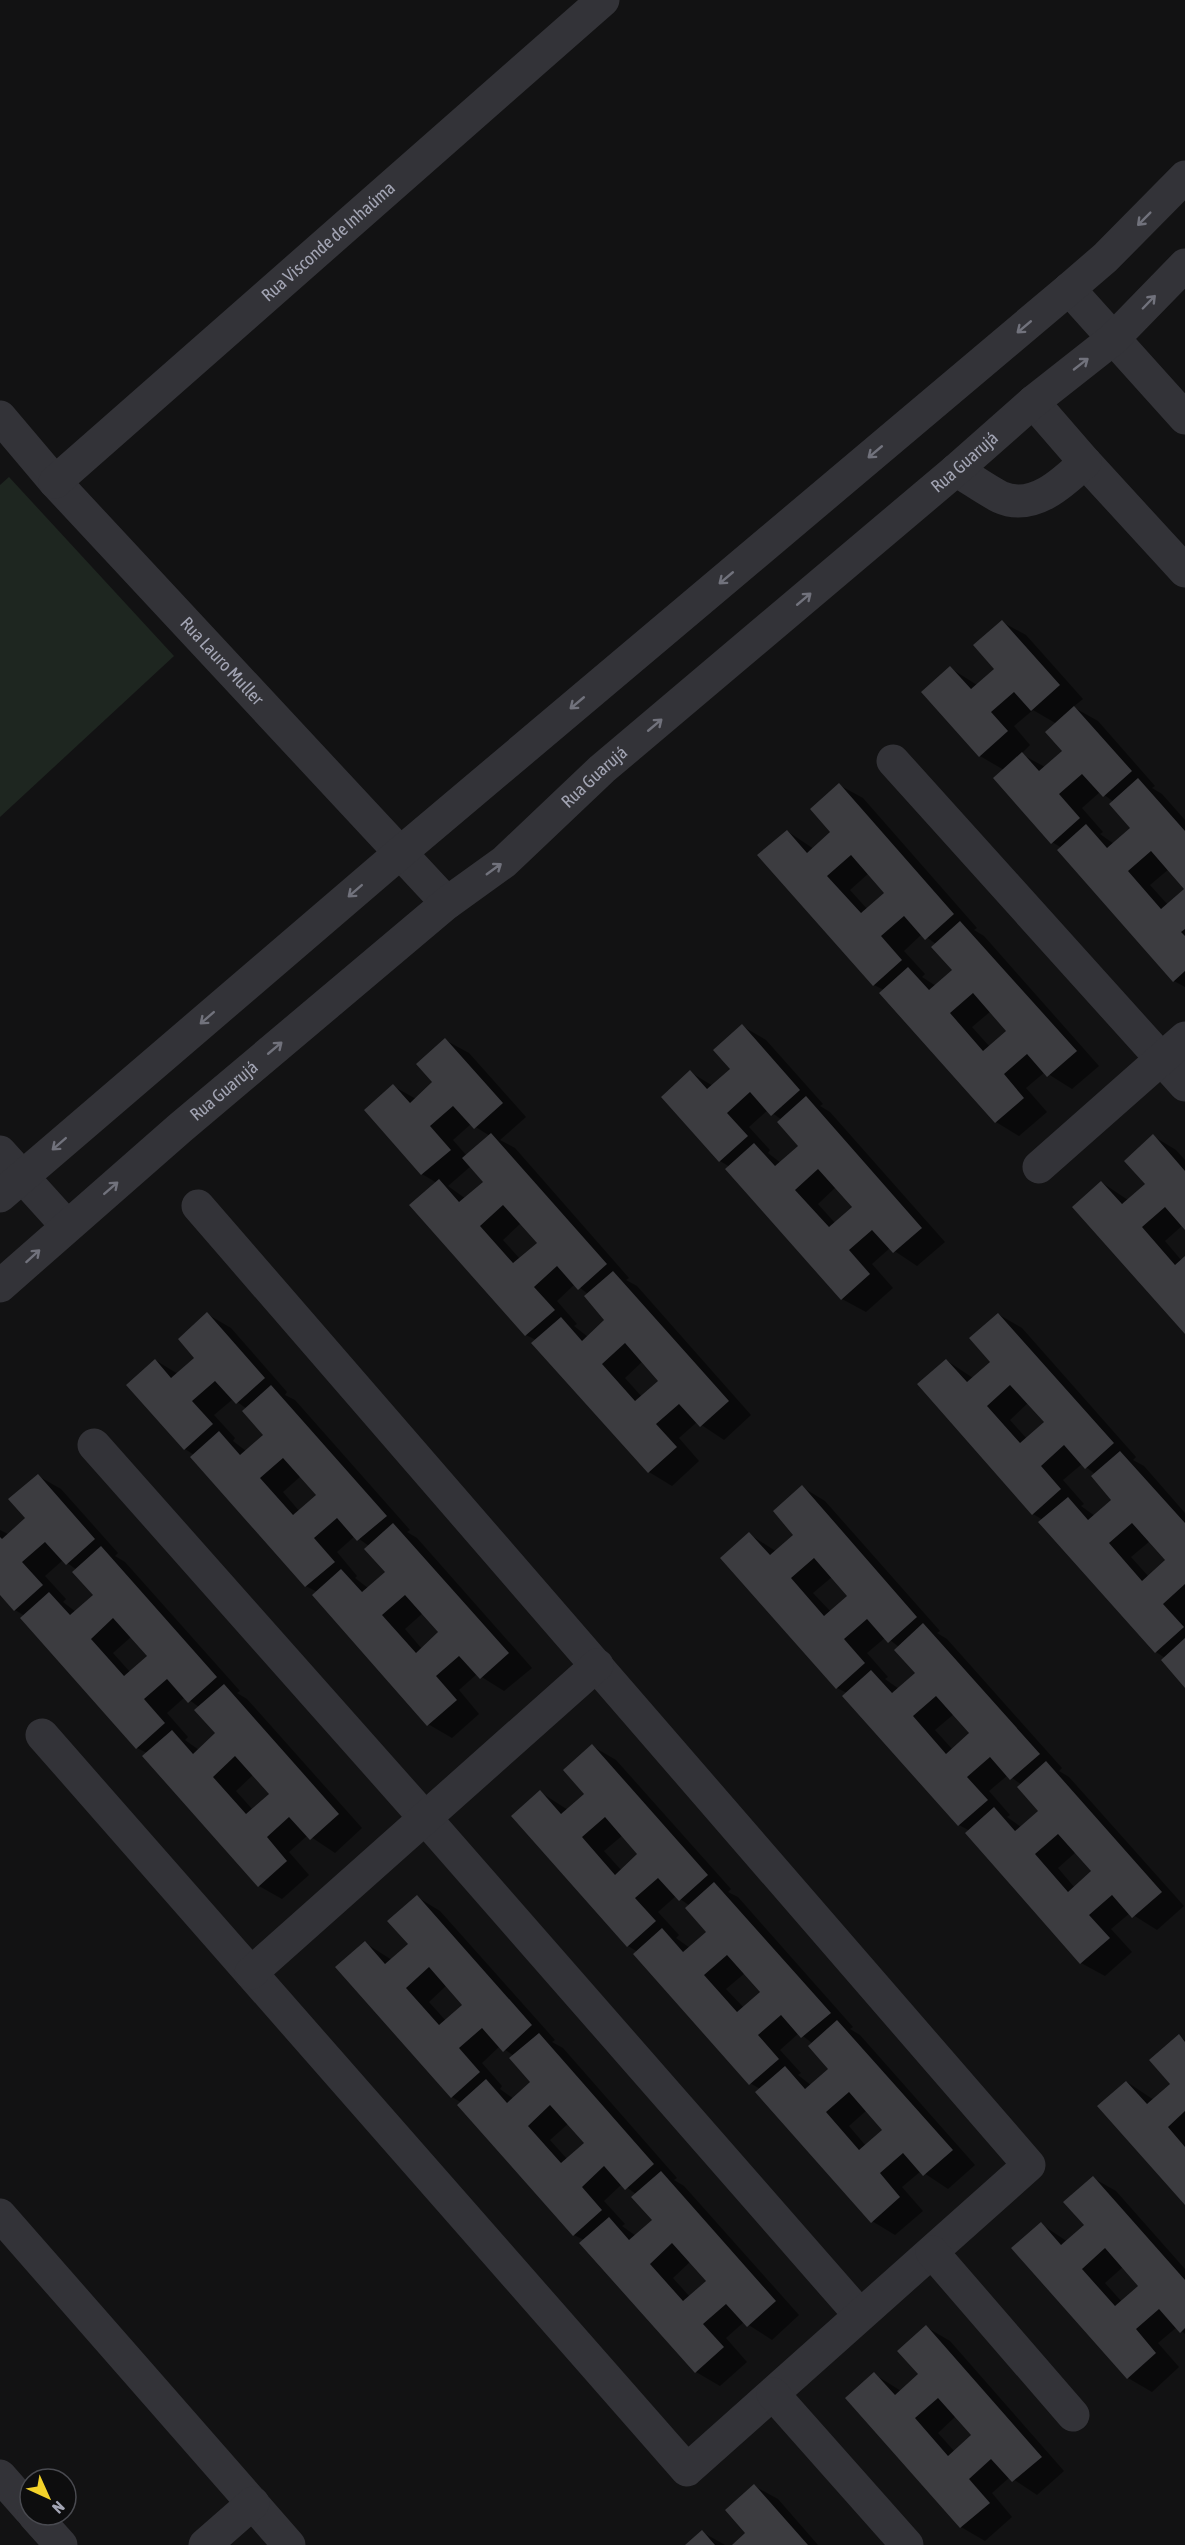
<svg xmlns="http://www.w3.org/2000/svg" width="1185" height="2545" viewBox="0 0 1185 2545" font-family="'Asap Condensed',sans-serif">
<style>
.green{fill:#1e2620}
.shadow{fill:#0007;fill-rule:evenodd}
.building{fill:#3c3c40;fill-rule:evenodd}
.lines{fill:none;stroke-linecap:round;stroke-linejoin:round}
.minor{stroke:#333338;stroke-width:33}
.oneway{stroke:#71727c}
.labels{text-anchor:middle;stroke-width:5;stroke-linejoin:round;paint-order:stroke}
.street-label{font-size:18px;fill:#a3a5b4;stroke:#0d0d0e}
</style>
<rect width="100%" height="100%" fill="#121213"/>
<path class="green" d="M9 477 174 656 0 817V485Z"/>
<path class="shadow" d="M1002 622 1026 635 1083 699 1073 707 1098 721 1155 786 1152 788 1162 794 1185 820V887L1169 869 1150 885 1168 905 1185 890V987L1174 981 1062 848 1052 842 1004 770 980 756 950 668 977 685 996 669ZM1033 710 1057 724 1064 751 1045 767 1021 754 1030 745 1014 726ZM1100 792 1114 802 1132 828 1114 844 1100 834 1103 832 1082 808Z
M839 785 863 798 977 928 974 930 984 936 1099 1066 1072 1089 1045 1072 1026 1088 1047 1112 1019 1136 996 1122 884 990 874 985 787 831 814 849 833 832ZM869 873 886 893 868 910 850 890ZM922 934 936 944 954 970 936 986 922 977 925 974 904 951ZM991 1011 1008 1031 990 1047 972 1027Z
M742 1026 766 1040 823 1104 820 1106 830 1112 945 1242 917 1266 890 1248 872 1264 893 1288 866 1312 842 1299 730 1167 720 1161 690 1072 713 1086 732 1069ZM768 1110 782 1120 800 1146 781 1163 768 1153 770 1150 749 1127ZM836 1187 854 1207 835 1223 818 1204Z
M445 1040 469 1053 526 1117 500 1140 515 1148 629 1278 626 1280 637 1286 751 1415 724 1440 697 1422 679 1438 699 1461 672 1486 649 1472 536 1340 526 1335 437 1183 422 1174 366 1110 393 1086 416 1099 434 1082ZM471 1124 490 1136 467 1156 453 1140ZM471 1166 485 1182 466 1199 448 1186ZM521 1223 539 1243 520 1259 503 1240ZM575 1284 588 1294 607 1320 588 1337 574 1326 577 1324 557 1301ZM643 1361 660 1381 642 1397 625 1378Z
M1153 1136 1176 1150 1185 1160V1227L1183 1225 1165 1241 1182 1261 1185 1258V1332L1101 1182 1128 1200 1147 1184Z
M207 1314 231 1328 287 1392 285 1395 295 1400 410 1530 407 1532 417 1538 532 1668 504 1691 477 1674 459 1690 479 1714 452 1738 428 1724 317 1592 306 1586 192 1457 194 1455 185 1449 155 1360 178 1374 196 1358ZM233 1399 247 1409 265 1435 246 1451 233 1441 235 1438 214 1415ZM301 1476 319 1495 300 1512 283 1492ZM355 1536 369 1546 387 1572 368 1588 355 1578 357 1576 337 1552ZM423 1613 440 1633 422 1649 405 1629Z
M998 1314 1022 1328 1136 1457 1133 1460 1144 1466 1185 1513V1685L1165 1658 1156 1652 1043 1520 1033 1514 919 1384 946 1360 973 1378 992 1362ZM1028 1403 1046 1422 1027 1439 1010 1420ZM1082 1464 1095 1474 1114 1500 1095 1516 1081 1506 1084 1504 1063 1480ZM1150 1541 1167 1561 1149 1577 1131 1557Z
M38 1476 61 1489 118 1553 115 1556 125 1562 240 1691 237 1693 247 1699 362 1828 335 1853 308 1835 289 1852 309 1875 282 1899 259 1886 147 1753 137 1748 25 1616 15 1610 0 1593V1530L8 1534 27 1518ZM63 1560 77 1570 95 1596 76 1612 63 1602 66 1599 45 1576ZM131 1637 149 1656 130 1672 113 1653ZM185 1697 199 1707 217 1733 199 1750 185 1740 188 1737 167 1713ZM254 1774 271 1794 253 1810 236 1791Z
M802 1487 825 1501 940 1631 937 1633 947 1639 1062 1768 1059 1771 1069 1777 1184 1906 1157 1930 1130 1913 1111 1929 1132 1952 1105 1976 1081 1963 970 1831 959 1825 847 1693 837 1688 749 1534 777 1552 795 1536ZM832 1577 849 1596 831 1612 813 1593ZM886 1637 899 1647 918 1673 899 1689 885 1679 888 1677 867 1653ZM954 1714 971 1733 953 1750 935 1730ZM1008 1775 1022 1785 1040 1811 1021 1827 1007 1817 1010 1815 989 1791ZM1076 1852 1093 1871 1075 1888 1058 1868Z
M592 1746 616 1760 731 1889 728 1892 738 1897 853 2027 850 2029 860 2035 975 2165 948 2189 921 2171 902 2187 923 2211 895 2235 872 2221 760 2089 750 2083 638 1952 628 1946 513 1817 540 1792 568 1810 586 1794ZM623 1835 640 1854 622 1871 604 1851ZM676 1896 690 1906 708 1932 690 1948 676 1938 679 1935 658 1912ZM745 1973 762 1992 744 2008 726 1989ZM799 2033 812 2043 831 2069 812 2086 798 2075 801 2073 780 2050ZM867 2110 884 2130 866 2146 849 2126Z
M417 1897 440 1911 555 2040 552 2042 563 2048 677 2178 674 2180 684 2186 799 2315 772 2340 744 2322 726 2338 747 2362 720 2386 696 2372 581 2243 584 2240 574 2235 462 2103 452 2097 365 1943 392 1960 410 1944ZM447 1985 464 2005 446 2021 429 2002ZM500 2046 514 2056 532 2082 514 2099 500 2089 502 2086 482 2063ZM569 2123 586 2143 567 2159 550 2140ZM622 2184 636 2194 654 2220 636 2236 622 2226 625 2224 604 2201ZM691 2261 708 2281 690 2297 673 2278Z
M1179 2036 1185 2040V2203L1127 2082 1154 2100 1172 2084Z
M1093 2178 1116 2191 1185 2269V2334L1177 2327 1158 2343 1179 2367 1152 2392 1128 2378 1014 2248 1041 2224 1068 2242 1087 2225ZM1123 2267 1140 2286 1122 2302 1105 2283Z
M926 2327 950 2341 1064 2471 1037 2495 1010 2477 992 2493 1012 2517 985 2541 961 2527 847 2398 874 2374 901 2391 920 2375ZM956 2416 974 2435 955 2452 938 2433Z
M754 2486 778 2499 818 2545H734L747 2533Z
M702 2532 725 2545H687Z"/>
<path class="building" d="M1002 620 1060 685 1031 711 1014 692 991 712 1008 731 979 757 921 692 950 666 971 689 994 669 973 645Z
M1074 706 1132 771 1103 797 1082 774 1059 794 1080 818 1051 844 993 778 1022 752 1039 771 1062 751 1045 732Z
M1138 778 1185 831V929L1181 932 1185 936V971L1173 982 1057 850 1086 824 1107 848 1130 828 1109 804ZM1151 851 1184 889 1161 909 1128 871Z
M839 783 954 914 925 940 904 916 881 936 902 960 873 986 757 855 787 830 807 853 830 832 810 809ZM851 855 884 893 861 913 827 876Z
M960 921 1077 1051 1047 1077 1027 1054 1004 1074 1024 1098 995 1123 879 993 908 967 929 990 952 970 931 947ZM973 993 1006 1031 983 1051 950 1013Z
M742 1024 800 1090 771 1116 750 1092 727 1113 748 1136 719 1162 661 1097 690 1070 707 1089 730 1069 713 1050Z
M445 1038 503 1103 474 1129 453 1106 430 1126 451 1150 421 1175 364 1110 393 1084 410 1103 432 1082 416 1064Z
M806 1096 922 1228 893 1253 872 1230 849 1250 870 1274 841 1300 725 1169 754 1143 775 1166 798 1146 777 1122ZM818 1169 852 1207 829 1227 795 1190Z
M491 1133 607 1264 578 1290 557 1266 534 1287 555 1310 525 1336 409 1205 439 1179 459 1202 483 1182 462 1158ZM503 1205 537 1243 513 1263 480 1226Z
M1153 1134 1185 1171V1230L1165 1207 1142 1227 1175 1265 1185 1256V1334L1072 1207 1101 1181 1122 1204 1145 1184 1124 1161Z
M613 1271 729 1401 700 1427 679 1404 656 1424 677 1447 648 1473 531 1343 561 1317 582 1341 604 1320 584 1296ZM625 1343 658 1381 635 1401 602 1364Z
M207 1312 265 1378 236 1404 215 1381 192 1401 213 1424 184 1450 126 1385 155 1359 171 1378 194 1358 178 1339Z
M998 1313 1114 1443 1085 1469 1064 1445 1041 1466 1061 1489 1032 1515 917 1384 946 1359 967 1382 990 1362 969 1338ZM1010 1385 1044 1422 1020 1443 987 1406Z
M271 1385 387 1516 357 1541 337 1518 314 1538 335 1562 305 1587 190 1457 219 1431 240 1455 263 1435 242 1411ZM283 1458 316 1495 293 1515 260 1478Z
M1120 1451 1185 1523V1584L1163 1604 1184 1627 1155 1653 1038 1522 1068 1497 1088 1520 1111 1500 1091 1476ZM1132 1523 1165 1560 1142 1581 1109 1543Z
M38 1474 95 1539 66 1565 45 1542 22 1562 43 1585 14 1611 0 1595V1537L2 1539 25 1518 8 1499Z
M802 1485 917 1617 888 1643 867 1619 844 1639 865 1663 836 1689 720 1558 749 1532 770 1555 793 1535 773 1511ZM814 1558 847 1596 824 1616 791 1578Z
M393 1523 509 1653 480 1679 459 1656 436 1676 457 1700 427 1726 312 1595 341 1569 362 1592 385 1572 364 1549ZM405 1595 438 1632 416 1653 382 1615Z
M101 1546 217 1677 188 1703 167 1679 144 1699 165 1723 136 1749 20 1618 49 1592 70 1615 93 1595 72 1572ZM113 1618 147 1656 124 1676 91 1639Z
M923 1623 1040 1754 1010 1780 990 1757 967 1777 988 1800 958 1826 842 1696 871 1670 892 1693 915 1673 894 1650ZM936 1696 969 1733 946 1754 913 1716Z
M1185 1638V1688L1161 1660Z
M224 1684 339 1814 310 1840 289 1817 267 1837 287 1861 258 1887 142 1756 172 1730 193 1754 215 1733 194 1710ZM235 1756 269 1794 246 1814 213 1777Z
M592 1744 708 1875 679 1901 658 1878 635 1898 656 1921 627 1947 511 1816 540 1790 561 1814 584 1794 563 1770ZM605 1817 637 1854 615 1875 582 1837Z
M1046 1761 1162 1892 1132 1918 1112 1895 1089 1915 1110 1938 1080 1964 965 1833 994 1807 1015 1831 1038 1811 1017 1787ZM1058 1834 1091 1871 1068 1892 1035 1854Z
M714 1882 831 2013 801 2038 781 2015 758 2035 779 2059 749 2085 633 1954 662 1928 683 1952 706 1932 685 1908ZM727 1955 760 1992 737 2012 704 1975Z
M417 1895 532 2025 503 2052 482 2028 459 2048 480 2072 451 2098 335 1967 365 1941 385 1964 408 1944 387 1921ZM429 1967 462 2005 439 2025 406 1988Z
M837 2020 953 2150 923 2176 903 2153 880 2173 900 2197 871 2223 755 2092 785 2066 805 2089 828 2069 808 2046ZM849 2092 882 2130 859 2150 826 2112Z
M539 2033 654 2164 625 2190 604 2166 582 2187 602 2210 573 2236 457 2105 486 2079 507 2103 530 2082 509 2058ZM550 2105 584 2143 561 2163 528 2126Z
M1179 2034 1185 2042V2111L1168 2127 1185 2147V2205L1097 2106 1126 2081 1147 2104 1170 2084 1149 2060Z
M661 2171 776 2301 747 2327 726 2304 703 2324 724 2347 695 2373 579 2243 609 2217 629 2240 652 2220 631 2197ZM672 2243 706 2281 683 2301 650 2264Z
M1093 2176 1185 2280V2328L1180 2333 1159 2309 1136 2329 1156 2353 1127 2379 1011 2248 1041 2222 1061 2245 1084 2225 1063 2202ZM1105 2248 1138 2286 1115 2306 1082 2269Z
M926 2325 1042 2457 1012 2482 991 2459 969 2479 990 2503 960 2528 845 2398 874 2372 895 2395 918 2374 897 2351ZM938 2398 971 2435 948 2456 915 2418Z
M754 2484 808 2545H732L745 2533 725 2510Z
M702 2530 715 2545H685Z"/>
<g class="lines">
<g class="minor">
<path d="M1069 289 1185 418"/>
<path id="s1" d="M0 417 55 482 447 903"/>
<path d="M1085 462 1185 571"/>
<path d="M956 470C971 479 985 489 1000 497 1033 512 1064 482 1085 462L1033 402"/>
<path id="s2" d="M55 482 603 0"/>
<path d="M893 761 1185 1085"/>
<path d="M0 1152 67 1226"/>
<path d="M1039 1167 1185 1038"/>
<path d="M0 1196 400 853 1069 289 1105 258 1185 177"/>
<path id="s3" d="M0 1286 180 1128 447 903 504 862 602 769 956 470 1033 402 1113 339 1185 265"/>
<path d="M94 1445 425 1818 860 2315"/>
<path d="M42 1735 687 2470 1029 2165 198 1206"/>
<path d="M251 1973 597 1665"/>
<path d="M0 2215 289 2545"/>
<path d="M932 2252 1073 2415"/>
<path d="M773 2394 907 2545"/>
<path d="M0 2476 30 2510"/>
<path d="M34 2515 61 2545"/>
<path d="M205 2545 253 2503"/>
</g>
</g>
<defs><path id="oneway-shaft" d="M-6 0H5M1.5-3L5.5 0L1.5 3" fill="none" stroke-width="1.6" stroke-linecap="round" stroke-linejoin="round" transform="scale(1.5)"/></defs>
<g class="oneway">
<use href="#oneway-shaft" transform="translate(1144 219) rotate(135)"/>
<use href="#oneway-shaft" transform="translate(1149 302) rotate(-46)"/>
<use href="#oneway-shaft" transform="translate(1024 327) rotate(140)"/>
<use href="#oneway-shaft" transform="translate(1081 364) rotate(-38)"/>
<use href="#oneway-shaft" transform="translate(875 452) rotate(140)"/>
<use href="#oneway-shaft" transform="translate(726 578) rotate(140)"/>
<use href="#oneway-shaft" transform="translate(804 599) rotate(-40)"/>
<use href="#oneway-shaft" transform="translate(577 703) rotate(140)"/>
<use href="#oneway-shaft" transform="translate(655 725) rotate(-40)"/>
<use href="#oneway-shaft" transform="translate(494 869) rotate(-36)"/>
<use href="#oneway-shaft" transform="translate(355 891) rotate(139)"/>
<use href="#oneway-shaft" transform="translate(207 1018) rotate(139)"/>
<use href="#oneway-shaft" transform="translate(275 1048) rotate(-40)"/>
<use href="#oneway-shaft" transform="translate(59 1144) rotate(139)"/>
<use href="#oneway-shaft" transform="translate(111 1188) rotate(-41)"/>
<use href="#oneway-shaft" transform="translate(33 1256) rotate(-42)"/>
</g>
<g class="labels">
<g class="street-label">
<text dy="6" stroke="none"><textPath href="#s2" startOffset="364">Rua Visconde de Inhaúma</textPath></text>
<text dy="6" stroke="none"><textPath href="#s3" startOffset="1269">Rua Guarujá</textPath></text>
<text dy="6" stroke="none"><textPath href="#s1" startOffset="330">Rua Lauro Muller</textPath></text>
<text dy="6" stroke="none"><textPath href="#s3" startOffset="783">Rua Guarujá</textPath></text>
<text dy="6" stroke="none"><textPath href="#s3" startOffset="297">Rua Guarujá</textPath></text>
</g>
</g>
<g transform="translate(48 2497) rotate(135)"><circle r="28" fill="#0d0d0e" stroke="#494a50" stroke-width="1.5"/>
<path d="M0-4.5L10 22L0 15L-10 22Z" fill="#f3d22a"/>
<text y="-9" font-size="16" font-weight="bold" text-anchor="middle" fill="#a3a5b4">N</text>
</g>
</svg>
